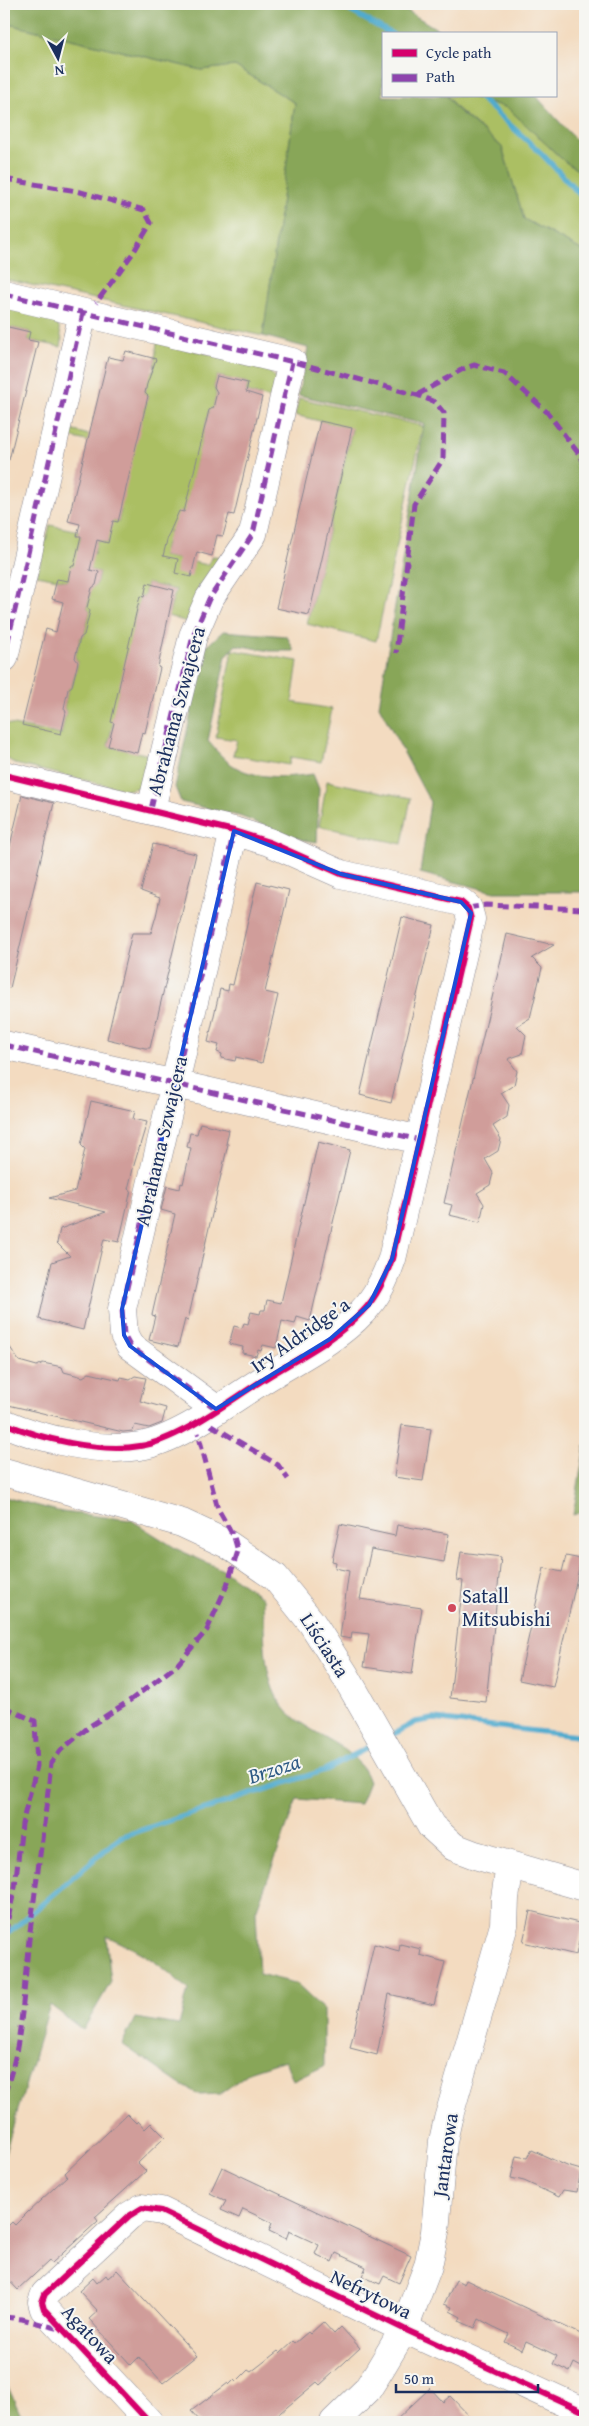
<svg xmlns="http://www.w3.org/2000/svg" width="589" height="2426" viewBox="0 0 589 2426" font-family="'Gentium Book Plus',serif">
<style>
.green{fill:#abbf63;stroke:#637760}
.forest{fill:#88a659;stroke:#526a5c}
.lines{fill:none;stroke-linecap:round;stroke-linejoin:round}
.stream{stroke:#51abce;stroke-width:5.5}
.building{fill:#d09d9a}
.minor-casing{stroke:#87858f;stroke-width:29}
.minor{stroke:#fff;stroke-width:28}
.quiet{stroke:#8e44ad;stroke-width:5;stroke-dasharray:10 5;stroke-linecap:butt}
.cycleway-casing{stroke:#f6f6f2;stroke-width:9}
.cycleway{stroke:#d6006c;stroke-width:6}
.marked{fill:none;stroke:#1d4ed8;stroke-width:4;stroke-linejoin:round}
.poi-dot{fill:#d1495b;stroke:#f6f6f2;stroke-width:2}
.labels{text-anchor:middle;stroke-width:4;stroke-linejoin:round;paint-order:stroke}
.street-label{font-size:20px;fill:#1b2f5e;stroke:#f6f6f2}
.poi-label{font-size:20px;fill:#1b2f5e;stroke:#f6f6f2;text-anchor:start}
.water-label{font-size:21px;font-style:italic;fill:#2e5a85;stroke:#f6f6f2}
</style>
<rect width="100%" height="100%" fill="#f6f6f2"/>
<filter id="ink" filterUnits="userSpaceOnUse"><feTurbulence type="fractalNoise" baseFrequency=".02" numOctaves="2"/><feDisplacementMap in="SourceGraphic" scale="10" xChannelSelector="R" yChannelSelector="G"/><feConvolveMatrix kernelMatrix="1 2 1 2 8 2 1 2 1" color-interpolation-filters="sRGB"/></filter>
<filter id="wash" filterUnits="userSpaceOnUse"><feTurbulence type="fractalNoise" baseFrequency=".0096" numOctaves="4" result="noise"/><feDisplacementMap in="SourceGraphic" scale="20" xChannelSelector="R" yChannelSelector="G"/><feGaussianBlur stdDeviation="1.12" result="paint"/><feColorMatrix in="noise" values="0 0 0 0 0 0 0 0 0 0 0 0 0 0 0 0 0 1.4 0 .05"/><feComposite in="paint" operator="in"/></filter>
<g filter="url(#wash)">
<rect width="100%" height="100%" fill="#f3dbc0"/>
<path class="green" d="M4 23 201 70 235 66 295 103 263 336 4 279Z
M447 96H469L508 108 564 161 585 175V252L524 219 502 147 455 107Z
M4 307 57 319 62 340 61 347 28 340 30 332 4 326Z
M157 342 264 367 276 378 273 399 246 392 248 383 217 376 214 387C218 394 215 401 213 408L209 411 185 512 180 511 174 532 168 531 172 533 170 540 166 543 163 556 208 565 213 556 222 557 187 622 168 616 176 590 147 583 144 597 140 596 108 746 150 755 145 778 140 787 127 790 15 764 4 756V723L61 735 66 712 64 708 68 689 72 686 78 662 75 658 80 638 84 635 90 611 87 607 91 588 96 585 99 572 72 566 68 581 37 575 50 525 79 531 78 535 81 536 78 551 94 555 97 540 108 543 110 520 118 522 121 510 118 506 148 396 145 393 149 373 154 370Z
M299 398 423 426 376 641 307 624 352 429 295 415Z
M71 430 96 437 95 443 69 437Z
M232 650 298 661 292 702 332 709 321 762 291 757 289 765 233 755 237 740 216 737Z
M327 781 411 798 402 844 319 826Z"/>
<path class="forest" d="M4 4H396L445 34H383V96H447L455 108 502 147 524 219 585 252V892H494L420 873 430 802 379 706 424 424 298 395 308 348 263 336 295 103 235 66 201 70 4 23Z
M469 96H536L585 150V175L564 161 508 108Z
M223 631 287 636 294 651H270L236 645 226 656 208 741C214 748 220 755 227 761 249 780 285 778 313 774L319 789 317 842 303 840 239 816 181 802 175 787 205 648Z
M585 1445V1511L573 1515Z
M4 1497 62 1512 131 1520 177 1549 225 1571 263 1598C265 1628 262 1672 278 1699 300 1737 354 1737 369 1782L360 1804 297 1799 256 1911 259 1974 295 1983 324 2010V2066L293 2081 285 2060 251 2071 220 2094 200 2095 180 2084 122 2044 135 2018 179 2025 188 1990C160 1963 141 1951 106 1936L111 1982 83 2030 50 2005 4 2156Z
M4 2378 22 2418 33 2422H4Z"/>
<g class="lines">
<path class="stream" d="M338 4 392 34
M478 96 541 153 585 200
M388 1737 416 1722 434 1719 585 1737
M4 1937 120 1837 325 1770 375 1744"/>
</g>
<g id="blocks">
<path class="building" d="M4 326 30 332 28 340 38 342 9 460 4 459Z
M126 351 156 359 147 384 145 393 148 396 118 522 113 521 108 543 97 540 90 570 99 572 96 585 92 588 87 607 90 611 84 635 80 638 75 658 78 662 72 686 68 689 66 699 64 708 66 712 61 734 22 725 46 629 56 632 63 602 52 599 57 579 68 581 71 566H74L81 536H77L80 524 68 521 108 357 123 360Z
M217 376 248 383 246 392 262 397 234 515 229 514 223 536 217 535 212 556 197 552 191 577 175 573 178 559 163 556 168 536 179 511 184 512 209 410 213 408 217 392 214 387Z
M320 421 352 428 309 615 276 608Z
M147 583 174 590 158 667 160 668 145 733 142 732 137 753 108 746 114 723 111 722 140 596 144 597Z
M22 795 54 803 10 988 4 987V871Z
M153 844 196 854 150 1048H145L107 1039 132 933H151L156 916 160 898 141 891Z
M257 882 289 890 265 992 278 995 262 1063 236 1057 235 1061 221 1058 222 1054 217 1052 219 1045 208 1042 220 989 228 991 229 984 233 985Z
M402 917 434 925 391 1103 360 1095Z
M507 934 554 945 532 958 542 968 530 1018 517 1026 526 1035 522 1054 508 1059 517 1071 514 1085 501 1093 509 1105 507 1117 493 1126 501 1139 498 1151 485 1159 493 1173 490 1185 477 1193 484 1204 480 1222 449 1215 452 1205 444 1203Z
M91 1101 135 1111 133 1119 147 1122 134 1165 128 1189 131 1190 119 1242 104 1239 83 1330 39 1319 52 1262 70 1256 57 1243 60 1229 106 1212 49 1198 75 1191 85 1149 81 1145Z
M200 1123 229 1130 226 1144H228L188 1320 185 1319 178 1347 149 1340 155 1316 152 1315 175 1214 161 1210 167 1186 180 1189 181 1183 183 1184 191 1148 187 1147 190 1133 197 1134Z
M318 1142 350 1150 310 1321 297 1317 295 1324 282 1321 276 1348 263 1345 261 1351 258 1350 256 1356 242 1353 243 1347 229 1344 234 1326 242 1328 244 1323 248 1324 251 1312 260 1314 261 1310H265L267 1300 281 1303Z
M4 1338 19 1361 37 1366 43 1363 62 1367 64 1372 83 1377 89 1373 120 1380 121 1377 130 1379 135 1376 146 1378 140 1401 166 1408 162 1423 149 1428 135 1425 133 1431 123 1432 4 1404Z
M402 1425 431 1429 423 1481 394 1477Z
M340 1524 395 1536 397 1525 449 1534 444 1562 371 1549 360 1599 422 1608 412 1674 364 1667 369 1634 352 1632 351 1639 340 1637 349 1571 335 1568 336 1562 332 1561Z
M461 1552 501 1557 486 1702 450 1698 463 1581 457 1580Z
M566 1556 581 1559 553 1687 519 1680 544 1568 562 1572Z
M530 1911 583 1924 576 1955 523 1942Z
M374 1944 399 1951 400 1944 421 1949 420 1955 445 1962 434 2005 389 1994 377 2055 350 2048Z
M127 2114 136 2123 138 2121 145 2129 151 2123 165 2137 138 2163 146 2171 95 2217 98 2221 52 2263 49 2261 18 2290 4 2275V2230L12 2222 15 2225 28 2212 67 2176 65 2173Z
M532 2150 567 2166 581 2170 577 2192 563 2190 559 2197 524 2181 511 2178 516 2156 527 2158Z
M222 2167 411 2256 399 2283 384 2276 380 2284 362 2276 366 2267 336 2253 332 2262 315 2254 319 2245 289 2231 286 2239 269 2231 272 2223 258 2216 243 2209 239 2218 221 2210 226 2201 210 2193Z
M117 2270 197 2356 163 2383 139 2357 131 2365 89 2319 98 2311 79 2291 93 2278 97 2283 106 2275 108 2278Z
M456 2280 464 2284 466 2280 585 2336V2369L574 2363 570 2372 553 2364 557 2356 541 2348 526 2341 522 2350 505 2342 509 2334 494 2327 479 2319 475 2328 459 2321 461 2317 450 2311 452 2307 444 2304Z
M323 2322 334 2334 341 2327 360 2348 320 2385 317 2382 269 2422H201L191 2411 228 2383 229 2385 234 2380 236 2382 248 2370 251 2372 278 2351 280 2353 293 2341 295 2343 308 2332 310 2334Z
M430 2388 443 2402 450 2396 475 2422H394Z"/>
</g>
</g>
<g filter="url(#ink)">
<use href="#blocks" fill-opacity="0" stroke="#87858f" stroke-width="1"/>
<g class="lines">
<g class="minor-casing">
<path id="minor" d="M4 294 292 362 253 534 209 599 193 636 151 809
M4 658 83 313
M4 775 234 831 269 842 341 874 461 902 468 908 471 919 392 1259C385 1279 377 1297 362 1312 335 1341 296 1359 263 1380 229 1401 179 1440 140 1446 100 1453 41 1439 4 1423
M4 1045 420 1140
M216 1409 130 1346 124 1335 122 1309 234 831
M4 1472 182 1523 227 1544 275 1577 312 1623 345 1675 431 1826 454 1847 475 1855 585 1887
M149 2422 44 2309 42 2302 45 2294 129 2216 142 2208 161 2211 404 2329 585 2412
M334 2422 367 2390 379 2371 404 2329 428 2266 435 2232 443 2141 448 2119 504 1925 505 1898 510 1866"/>
</g>
<use href="#minor" class="minor"/>
<path class="quiet" d="M4 179 77 191 144 210 151 223 133 253 96 303
M4 294 302 364 417 395 435 402 444 413 443 459 414 504 396 653
M417 395 463 369 474 365 504 373 547 412 582 458 585 466
M4 658 83 313
M151 809 193 636 209 599 253 534 292 362
M468 908 486 905 585 909
M4 1045 420 1140
M216 1409 130 1346 124 1335 122 1309 234 831
M211 1425 278 1465 288 1479
M4 1707 35 1721 37 1766 22 1824 15 1887 7 1923 4 1952
M4 2094C23 2046 23 1991 29 1940 36 1881 45 1823 51 1763L61 1750 90 1726 132 1699 177 1665 207 1630 227 1585 238 1551 234 1537 218 1509 198 1433
M4 2317 22 2319 60 2329"/>
<g class="cycleway-casing">
<path id="cycleway" d="M4 775 234 831 269 842 341 874 461 902 468 908 471 919 392 1259C385 1279 377 1297 362 1312 335 1341 296 1359 263 1380 229 1401 179 1440 140 1446 100 1453 41 1439 4 1423
M149 2422 44 2309 42 2302 45 2294 129 2216 142 2208 161 2211 404 2329 585 2412"/>
</g>
<use href="#cycleway" class="cycleway"/>
</g>
</g>
<path class="marked" d="M234 831 341 874 461 902 471 913 392 1259 369 1305 330 1339 216 1409 130 1346 124 1335 122 1309Z"/>
<circle class="poi-dot" cx="452" cy="1608" r="5"/>
<g class="labels">
<g class="street-label">
<text transform="translate(176 711) rotate(-75)" y="7">Abrahama Szwajcera</text>
<text transform="translate(161 1141) rotate(-77)" y="7">Abrahama Szwajcera</text>
<text transform="translate(300 1335) rotate(-35)" y="7">Iry Aldridge’a</text>
<text transform="translate(325 1645) rotate(57)" y="7">Liściasta</text>
<text transform="translate(445 2155) rotate(-82)" y="7">Jantarowa</text>
<text transform="translate(371 2294) rotate(26)" y="7">Nefrytowa</text>
<text transform="translate(90 2334) rotate(47)" y="7">Agatowa</text>
</g>
<g class="poi-label">
<text x="462" y="1603">Satall<tspan x="462" dy="23">Mitsubishi</tspan></text>
</g>
<g class="water-label">
<text transform="translate(274 1769) rotate(-18)" y="7">Brzoza</text>
</g>
</g>
<rect width="589" height="2426" fill="none" stroke="#f6f6f2" stroke-width="20"/>
<rect x="382" y="32" width="175" height="65" fill="#f6f6f2" stroke="#9ea6b7"/>
<rect x="392" y="49" width="25" height="8" fill="#d6006c" stroke="#9ea6b7"/>
<text x="426" y="58" font-size="15" fill="#1b2f5e">Cycle path</text>
<rect x="392" y="74" width="25" height="8" fill="#8e44ad" stroke="#9ea6b7"/>
<text x="426" y="82" font-size="15" fill="#1b2f5e">Path</text>
<g transform="translate(58 58) rotate(173)" stroke="#f6f6f2" stroke-width="4" paint-order="stroke">
<path d="M0-4L9 19L0 12L-9 19Z" fill="#1b2f5e"/>
<text y="-8" font-size="14" font-weight="bold" text-anchor="middle" fill="#1b2f5e">N</text>
</g>
<path d="M396 2384v8h142v-8" fill="none" stroke="#1b2f5e" stroke-width="2.5"/>
<text x="404" y="2384" font-size="15" fill="#1b2f5e" stroke="#f6f6f2" stroke-width="4" paint-order="stroke">50 m</text>
</svg>
